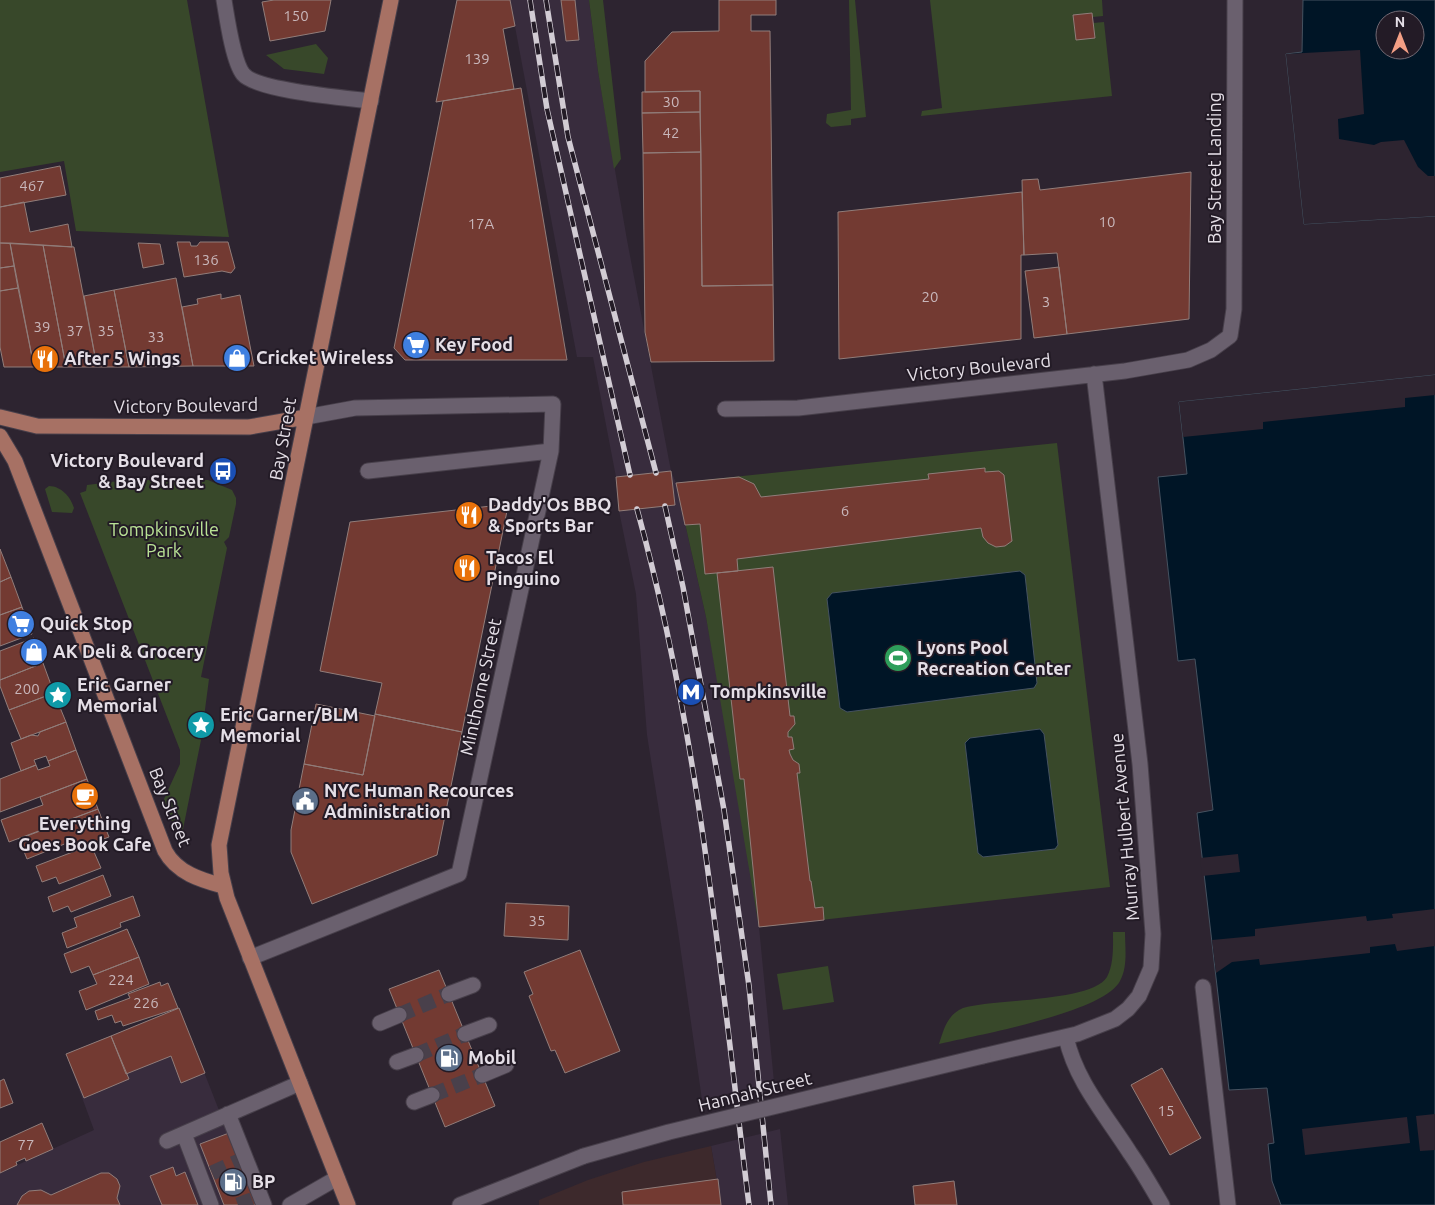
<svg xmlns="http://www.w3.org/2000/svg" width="1435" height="1205" viewBox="0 0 1435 1205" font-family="Ubuntu,sans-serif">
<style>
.built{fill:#382c3d}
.industrial{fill:#3d292c}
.green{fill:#38482a}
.water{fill:#001526;stroke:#455260;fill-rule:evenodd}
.pier{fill:#2d2430}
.building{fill:#733a32;stroke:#917d7a}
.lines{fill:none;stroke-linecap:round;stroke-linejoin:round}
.minor-tunnel{stroke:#49404b;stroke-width:15;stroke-dasharray:15 8;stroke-linecap:butt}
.minor-casing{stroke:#473f4a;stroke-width:17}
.major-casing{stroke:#473f4a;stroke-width:17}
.minor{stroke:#6a606e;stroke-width:15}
.major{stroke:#a77164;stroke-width:15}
.rail-casing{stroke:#d2ccd4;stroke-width:5.5}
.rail{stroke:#231b26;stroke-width:4;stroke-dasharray:11;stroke-linecap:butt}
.minor-bridge-casing{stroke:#473f4a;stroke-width:17;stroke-linecap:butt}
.minor-bridge{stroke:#6a606e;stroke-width:15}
.labels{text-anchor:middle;stroke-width:4;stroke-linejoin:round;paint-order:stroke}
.number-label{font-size:15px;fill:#c8b6ba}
.street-label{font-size:18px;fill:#e5dfe7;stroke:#231b26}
.poi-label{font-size:18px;font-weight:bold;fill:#e5dfe7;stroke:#231b26;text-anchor:start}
.park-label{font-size:18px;fill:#b9e295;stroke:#231b26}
</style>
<rect width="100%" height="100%" fill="#2d2430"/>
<path class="built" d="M510 0H589L598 71 627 240 671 471 676 483 706 617 736 781 759 927 774 1082 702 1100 678 931 647 735 636 594 619 511 675 505 671 471 616 477 593 357H577Z
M179 1008 256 1205H0V1173L94 1130 66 1054Z
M780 1129 788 1205H721L711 1146Z"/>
<path class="industrial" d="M711 1146 721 1205H539V1200L588 1180 644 1162Z"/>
<path class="green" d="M0 0H187L229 237 76 231 64 161 0 172Z
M589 0H603L621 159 614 169 598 71Z
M849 0H855L866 117 851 119V125L831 127 826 123 827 114 851 110Z
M930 0H1102L1103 16 1093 17 1092 13 1073 16 1076 39 1095 38 1093 23 1104 22 1112 96 921 116 922 111 942 108Z
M316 44 328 58 324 74 284 69 266 55Z
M1057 443 1110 887 759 927 706 617 676 483Z
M127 480H208L232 490 236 498V504L229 537 224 542 227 548 201 677 209 679 201 740 180 844 164 799 180 764V750L80 493 86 491 87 485Z
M49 486C61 486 71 497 74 508L72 513 52 512 45 489Z
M1113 932H1125C1125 948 1128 967 1120 981 1103 1013 977 1035 939 1044 944 1029 947 1015 963 1008 994 999 1092 1002 1107 977 1114 964 1113 946 1113 932Z
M828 966 834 1002 783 1010 777 974Z"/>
<path class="water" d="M1303 0H1435V216L1304 224 1286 54 1302 52ZM1385 20H1415V50H1385Z
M1435 375V1205H1281L1272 1181 1268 1144 1274 1143 1267 1088 1229 1090 1197 813 1213 810 1195 659 1178 661 1158 477 1187 474 1179 402Z
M1020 571 1025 575 1037 683 1034 688 847 712 840 708 827 599 832 593Z
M1040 729 1044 734 1058 845 1055 849 983 857 978 853 965 743 970 738Z"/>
<path class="pier" d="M1360 50 1364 114 1338 119 1339 139 1374 145 1381 142 1404 140 1418 167 1428 176H1435V216L1304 224 1286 54Z
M1435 375V395L1405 398V407L1263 422V429L1183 437 1179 402Z
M1238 854 1240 872 1202 876 1200 858Z
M1435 909V946L1397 951 1395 944 1370 947V953L1260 965 1259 959 1232 962 1216 973 1212 940 1255 936V929L1366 916 1367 921 1393 918 1392 914Z
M1435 1114V1150L1420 1151 1416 1116Z
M1407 1117 1410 1143 1305 1155 1302 1129Z"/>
<path class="building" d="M274 0H331L325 31 270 41 262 2Z
M457 0H510L515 26 503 29 514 89 436 102Z
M561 0H575L579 40 566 41Z
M719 0H776V15H751V31H770L773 285 702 286 700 91 645 92V61L672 32 719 31Z
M1092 13 1095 38 1076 40 1073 15Z
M521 88 567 360H405L394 348 443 101Z
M700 91V112L642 113V92Z
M700 112 701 152 643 153 642 113Z
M701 152 702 286 773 285 774 361 651 362 645 332 643 153Z
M60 166 66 195 0 207V178Z
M1191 172 1189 319 1067 334 1057 253 1024 255 1022 180 1038 179 1040 190Z
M1022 192 1024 255H1021V339L839 359 838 212Z
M24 202 30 232 68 224 72 247 0 243V207Z
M177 242H190L191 246H197L200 242H228L235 268 231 273 222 271 184 277Z
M0 243H10L14 266 0 268Z
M10 243 43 245 66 367H34Z
M138 243 160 244 164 264 143 268Z
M43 245 74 247 97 367H66Z
M14 266 18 288 0 291V268Z
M1059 267 1067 334 1034 338 1025 271Z
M176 278 193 366 129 367 114 290Z
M18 288 34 367H4L0 347V291Z
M114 290 129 367H97L84 296Z
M221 294V299L240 295 254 366H193L182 307 198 304 197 299Z
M985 468V472L999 471 1004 475 1012 541 1005 546 996 547 988 543 983 537 981 528 737 559 738 571 705 574 700 524 685 525 676 483 739 477 754 484 761 497 929 479 928 474Z
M671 471 675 505 619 511 616 477Z
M500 505 507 511 462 732 375 714 382 683 320 671 350 522Z
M0 549 11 577 0 582Z
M773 567 790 716H794L795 724 788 732V737H792L794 749 789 750 790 754 793 760 799 764 800 773H797L810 881H811L815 908 823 907 824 920 759 927 744 779H740L717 573Z
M11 577 22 607 0 615V582Z
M22 607 32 634 0 646V615Z
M34 638 43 663 0 680V651Z
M43 663 54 693 9 710 0 686V680Z
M54 693 66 722 21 739 9 710Z
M316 704 375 716 363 775 304 764Z
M375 714 462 732 437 855 312 904 291 852V830L304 764 363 775Z
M66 722 76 750 48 761 46 756 34 760 36 765 21 771 11 743 31 735 38 736 40 732Z
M76 750 87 779 0 812V779L36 765 38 770 50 766 48 761Z
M87 779 98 809 9 842 1 820 43 805 40 797Z
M98 809 109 837 71 851 67 843 27 859 19 839Z
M91 845 101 868 59 884 56 877 42 882 36 866Z
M103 875 111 896 71 912 68 906 53 912 48 897Z
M133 896 140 916 120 923 121 927 67 948 62 933 77 927 74 918Z
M506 903 569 906 568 940 504 936Z
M127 929 139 957 93 975 89 966 71 973 64 954Z
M580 950 620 1051 565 1073 555 1050 551 1051 529 996 533 994 524 972Z
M139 957 149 984 86 1010 79 991 97 984 93 975Z
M439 970 495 1106 445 1127 389 989Z
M160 982 161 986 168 983 178 1008 123 1026 121 1021 115 1023 112 1015 98 1020 95 1011 130 998 128 994Z
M179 1008 205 1073 181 1083 171 1056 126 1074 111 1036Z
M111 1036 129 1079 84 1098 66 1054Z
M1162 1068 1201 1138 1170 1155 1131 1085Z
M4 1079 13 1103 0 1108V1081Z
M42 1123 53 1149 26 1161 25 1158 16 1162 17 1165 0 1173V1142Z
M229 1133 256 1205H224L200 1144Z
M173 1167 176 1176 185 1172 198 1205H162L150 1176Z
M101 1173H109L117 1179 120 1186 117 1198 120 1205H17L22 1196 29 1191 41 1190 51 1195Z
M718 1179 721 1205H623L622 1192Z
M954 1181 957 1205H915L913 1186Z"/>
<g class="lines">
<path class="minor-tunnel" d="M399 1015 449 994
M416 1055 465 1034
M432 1095 482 1075
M212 1173 239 1161
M238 1205 254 1199"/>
<g class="minor-casing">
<path id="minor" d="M224 0C227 18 233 61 243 74 257 91 347 98 371 101
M725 409 798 408 1125 371 1188 360 1211 350 1230 336 1234 309 1235 0
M368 471 551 451
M250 958 459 874 551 451 553 404 355 408 306 417
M1203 987 1228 1205
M449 994 473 985
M380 1023 399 1015
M465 1034 489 1025
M1066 1037C1076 1082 1106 1115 1130 1153 1142 1170 1152 1188 1162 1205
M983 1056 1077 1034 1115 1019 1128 1009 1139 996 1151 968 1153 934 1140 764 1094 374
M397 1062 416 1055
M482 1075 506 1065
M414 1102 432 1095
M228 1114 264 1205
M184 1134 211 1205
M167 1141 300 1083
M290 1205 337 1178
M460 1205 584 1156"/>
</g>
<g class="major-casing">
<path id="major" d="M0 417 37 426 249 427 306 417
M0 436 15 461 165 851C177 873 201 880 223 886
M348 1205 227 898 221 873 219 845 391 0"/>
</g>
<use href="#minor" class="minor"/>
<use href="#major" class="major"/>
<g class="rail-casing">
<path id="rail" d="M530 0 547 109 630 475
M546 0 568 137 656 473
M665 506 683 587 724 810 749 986 771 1205
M637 509C700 736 720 972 749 1205"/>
</g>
<use href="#rail" class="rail"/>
<g class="minor-bridge-casing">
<path id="minor-bridge" d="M584 1156 669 1132 983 1056"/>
</g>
<use href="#minor-bridge" class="minor-bridge"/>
</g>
<defs>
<g id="supermarket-disc" transform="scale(1.4375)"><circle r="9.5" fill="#3f7fe0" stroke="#231b26"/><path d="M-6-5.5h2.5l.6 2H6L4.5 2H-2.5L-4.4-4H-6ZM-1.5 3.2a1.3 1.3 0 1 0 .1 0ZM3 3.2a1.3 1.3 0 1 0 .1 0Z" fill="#fff"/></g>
<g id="shop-disc" transform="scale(1.4375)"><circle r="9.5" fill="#3f7fe0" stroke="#231b26"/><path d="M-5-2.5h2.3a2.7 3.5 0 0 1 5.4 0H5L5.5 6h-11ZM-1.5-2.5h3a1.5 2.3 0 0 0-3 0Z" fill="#fff"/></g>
<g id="restaurant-disc" transform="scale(1.4375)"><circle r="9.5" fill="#e8710a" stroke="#231b26"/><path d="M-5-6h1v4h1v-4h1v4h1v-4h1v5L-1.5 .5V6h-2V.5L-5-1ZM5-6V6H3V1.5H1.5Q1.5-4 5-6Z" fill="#fff"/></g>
<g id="bus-disc" transform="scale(1.4375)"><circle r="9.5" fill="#1a4fb4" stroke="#231b26"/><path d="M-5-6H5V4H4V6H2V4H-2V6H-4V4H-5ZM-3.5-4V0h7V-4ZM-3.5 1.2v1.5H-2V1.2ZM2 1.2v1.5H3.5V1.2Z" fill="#fff"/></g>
<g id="stadium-disc" transform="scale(1.4375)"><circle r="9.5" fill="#2e9e5b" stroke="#231b26"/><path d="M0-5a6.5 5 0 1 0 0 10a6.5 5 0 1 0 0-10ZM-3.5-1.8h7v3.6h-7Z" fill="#fff"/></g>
<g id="metro-disc" transform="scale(1.4375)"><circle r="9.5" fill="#1a4fb4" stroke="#231b26"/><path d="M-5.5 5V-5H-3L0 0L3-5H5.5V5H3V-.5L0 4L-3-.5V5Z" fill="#fff"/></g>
<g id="sight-disc" transform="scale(1.4375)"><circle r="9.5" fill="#0f9aa8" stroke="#231b26"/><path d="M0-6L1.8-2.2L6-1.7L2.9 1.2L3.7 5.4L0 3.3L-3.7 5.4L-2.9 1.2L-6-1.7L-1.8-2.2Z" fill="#fff"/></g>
<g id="cafe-disc" transform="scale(1.4375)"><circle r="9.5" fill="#e8710a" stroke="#231b26"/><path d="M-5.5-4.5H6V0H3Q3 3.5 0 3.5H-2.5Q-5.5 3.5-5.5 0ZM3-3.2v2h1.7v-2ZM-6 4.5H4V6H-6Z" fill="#fff"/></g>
<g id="civic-disc" transform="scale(1.4375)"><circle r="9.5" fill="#5c6f8a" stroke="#231b26"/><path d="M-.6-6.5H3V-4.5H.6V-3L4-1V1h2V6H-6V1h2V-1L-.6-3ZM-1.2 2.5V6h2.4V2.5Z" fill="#fff"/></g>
<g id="fuel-disc" transform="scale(1.4375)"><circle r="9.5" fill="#5c6f8a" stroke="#231b26"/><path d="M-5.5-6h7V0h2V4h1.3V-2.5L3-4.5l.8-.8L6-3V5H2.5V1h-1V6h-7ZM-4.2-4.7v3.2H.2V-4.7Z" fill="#fff"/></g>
</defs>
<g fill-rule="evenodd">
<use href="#supermarket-disc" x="416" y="345"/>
<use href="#shop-disc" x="237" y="358"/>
<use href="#restaurant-disc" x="45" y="359"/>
<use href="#bus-disc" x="223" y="471"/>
<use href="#restaurant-disc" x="469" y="515"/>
<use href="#restaurant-disc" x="467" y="568"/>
<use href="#supermarket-disc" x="21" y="624"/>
<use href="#shop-disc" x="34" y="652"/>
<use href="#stadium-disc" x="898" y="658"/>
<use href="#metro-disc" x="691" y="692"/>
<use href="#sight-disc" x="58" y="695"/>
<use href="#sight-disc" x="201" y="725"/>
<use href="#cafe-disc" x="85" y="796"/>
<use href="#civic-disc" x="305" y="801"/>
<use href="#fuel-disc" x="449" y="1058"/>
<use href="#fuel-disc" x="233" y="1182"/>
</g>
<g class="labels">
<g class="number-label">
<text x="296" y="21">150</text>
<text x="477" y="64">139</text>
<text x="671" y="107">30</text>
<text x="671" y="138">42</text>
<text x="32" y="191">467</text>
<text x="1107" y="227">10</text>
<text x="481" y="229">17A</text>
<text x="206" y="265">136</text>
<text x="930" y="302">20</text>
<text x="1046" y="307">3</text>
<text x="42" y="332">39</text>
<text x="75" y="336">37</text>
<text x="106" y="336">35</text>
<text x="156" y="342">33</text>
<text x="845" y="516">6</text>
<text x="27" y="694">200</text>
<text x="537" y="926">35</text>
<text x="121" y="985">224</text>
<text x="146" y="1008">226</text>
<text x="1166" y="1116">15</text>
<text x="26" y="1150">77</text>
</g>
<g class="street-label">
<text transform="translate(1215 168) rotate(-90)" y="6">Bay Street Landing</text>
<text transform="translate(979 368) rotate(-6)" y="6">Victory Boulevard</text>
<text transform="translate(186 406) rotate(-1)" y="6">Victory Boulevard</text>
<text transform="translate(283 439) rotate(-80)" y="6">Bay Street</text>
<text transform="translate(481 687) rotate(-78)" y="6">Minthorne Street</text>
<text transform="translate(170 807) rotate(68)" y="6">Bay Street</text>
<text transform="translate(1125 827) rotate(-95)" y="6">Murray Hulbert Avenue</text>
<text transform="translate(755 1092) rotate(-14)" y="6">Hannah Street</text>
</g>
<g class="poi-label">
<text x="435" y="351">Key Food</text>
<text x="256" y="364">Cricket Wireless</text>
<text x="64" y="365">After 5 Wings</text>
<text x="204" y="467" text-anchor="end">Victory Boulevard<tspan x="204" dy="21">&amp; Bay Street</tspan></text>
<text x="488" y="511">Daddy'Os BBQ<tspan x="488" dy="21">&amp; Sports Bar</tspan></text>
<text x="486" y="564">Tacos El<tspan x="486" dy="21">Pinguino</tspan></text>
<text x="40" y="630">Quick Stop</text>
<text x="917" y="654">Lyons Pool<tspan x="917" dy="21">Recreation Center</tspan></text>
<text x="53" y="658">AK Deli &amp; Grocery</text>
<text x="77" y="691">Eric Garner<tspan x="77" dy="21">Memorial</tspan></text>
<text x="710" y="698">Tompkinsville</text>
<text x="220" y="721">Eric Garner/BLM<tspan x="220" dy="21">Memorial</tspan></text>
<text x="324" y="797">NYC Human Recources<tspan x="324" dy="21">Administration</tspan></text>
<text x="85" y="830" text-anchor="middle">Everything<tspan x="85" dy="21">Goes Book Cafe</tspan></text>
<text x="468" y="1064">Mobil</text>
<text x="252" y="1188">BP</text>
</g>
<g class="park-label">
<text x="164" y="536">Tompkinsville<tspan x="164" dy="21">Park</tspan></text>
</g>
</g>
<g transform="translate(1400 35)"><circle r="24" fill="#231b26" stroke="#716973"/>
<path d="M0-4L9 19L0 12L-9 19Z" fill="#f39f85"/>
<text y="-8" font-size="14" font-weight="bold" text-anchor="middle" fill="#e5dfe7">N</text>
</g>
</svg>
